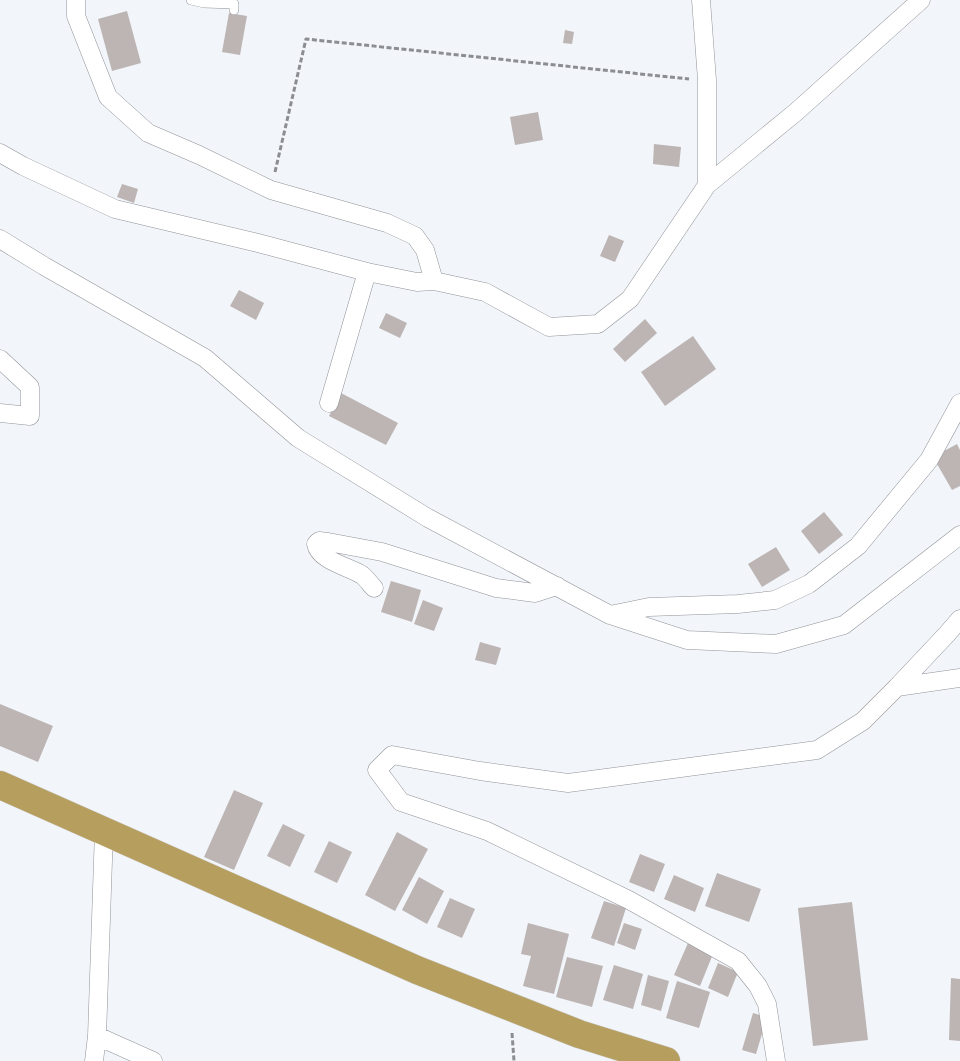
<svg xmlns="http://www.w3.org/2000/svg" width="960" height="1061" viewBox="0 0 960 1061" font-family="'Nunito Sans',sans-serif">
<style>
.building{fill:#bcb5b4}
.lines{fill:none;stroke-linecap:round;stroke-linejoin:round}
.service-casing{stroke:#919398;stroke-width:10}
.minor-casing{stroke:#919398;stroke-width:19}
.trunk-casing{stroke:#d0d1d1;stroke-width:29}
.path{stroke:#8b8d91;stroke-width:3;stroke-dasharray:5 2.5;stroke-linecap:butt}
.service{stroke:#fff;stroke-width:9}
.minor{stroke:#fff;stroke-width:18}
.trunk{stroke:#b69e5e;stroke-width:28}
</style>
<rect width="100%" height="100%" fill="#f2f5fa"/>
<path class="building" d="M127 11 141 63 112 71 98 19Z
M229 13 247 16 240 55 222 52Z
M565 30 574 32 572 44 563 43Z
M538 112 543 140 515 145 510 117Z
M654 144 681 147 679 167 653 164Z
M122 184 138 189 134 203 117 197Z
M609 235 624 241 615 262 600 256Z
M239 290 264 303 256 320 230 306Z
M386 313 407 323 400 338 379 328Z
M645 319 657 333 625 362 613 349Z
M693 336 716 369 665 406 641 372Z
M341 393 398 423 386 445 329 416Z
M957 444 960 450V486L952 490 933 457Z
M824 512 843 535 819 554 801 531Z
M776 547 790 570 762 587 748 564Z
M391 581 421 590 412 622 381 612Z
M423 600 443 608 434 631 414 624Z
M480 642 501 648 496 665 475 660Z
M0 704 53 726 38 762 0 746Z
M234 790 263 803 234 870 204 857Z
M283 824 305 835 290 867 267 856Z
M397 832 428 849 395 911 365 895Z
M329 841 352 852 337 883 314 872Z
M640 854 665 864 654 892 629 882Z
M717 873 761 889 749 922 705 906Z
M674 875 704 888 695 912 664 899Z
M419 877 444 891 427 924 402 910Z
M450 898 475 909 462 938 437 927Z
M604 901 626 908 614 946 591 938Z
M852 902 868 1040 813 1046 798 908Z
M528 923 569 934 554 994 523 986 531 956 521 954Z
M624 923 642 929 635 950 617 943Z
M688 943 713 954 700 986 674 975Z
M567 957 603 966 592 1007 556 997Z
M718 963 738 972 728 997 708 988Z
M614 965 643 974 633 1009 603 1000Z
M648 975 669 981 661 1011 641 1005Z
M951 978 960 979V1041L949 1040Z
M677 981 710 992 699 1028 666 1018Z
M753 1013 767 1017 756 1054 742 1050Z"/>
<g class="lines">
<g class="service-casing">
<path id="service" d="M191 0 204 3 234 4V10"/>
</g>
<g class="minor-casing">
<path id="minor" d="M701 0 707 80V185
M0 153 23 166 115 209 258 243 367 272 417 282 434 281 425 250 415 236 387 223 271 190 199 155 148 133 108 97 76 16V0
M0 239 44 266 205 358 298 438 428 518 610 615 687 640 776 644 844 625 960 535
M434 281 485 292 549 327 598 324 630 299 707 185 796 112 921 0
M0 359 30 387V416L0 413
M329 403 367 272
M374 588C370 584 366 578 362 575 350 567 319 561 316 544L319 541 328 542 382 552 496 588 535 593 557 586
M610 615 649 607 738 604 775 600 809 584 858 546 929 460 960 403
M897 687 960 678
M97 1036 153 1061
M94 1061 97 1036 104 831
M776 1061 767 1004 758 986 738 961 629 900 487 831 401 802 377 770 392 755 480 771 568 783 817 750 863 721 897 687 947 634 960 619"/>
</g>
<g class="trunk-casing">
<path id="trunk" d="M0 785 417 970 579 1034 666 1061"/>
</g>
<path class="path" d="M275 172 306 39 689 79
M512 1033 514 1061"/>
<use href="#service" class="service"/>
<use href="#minor" class="minor"/>
<use href="#trunk" class="trunk"/>
</g>
</svg>
